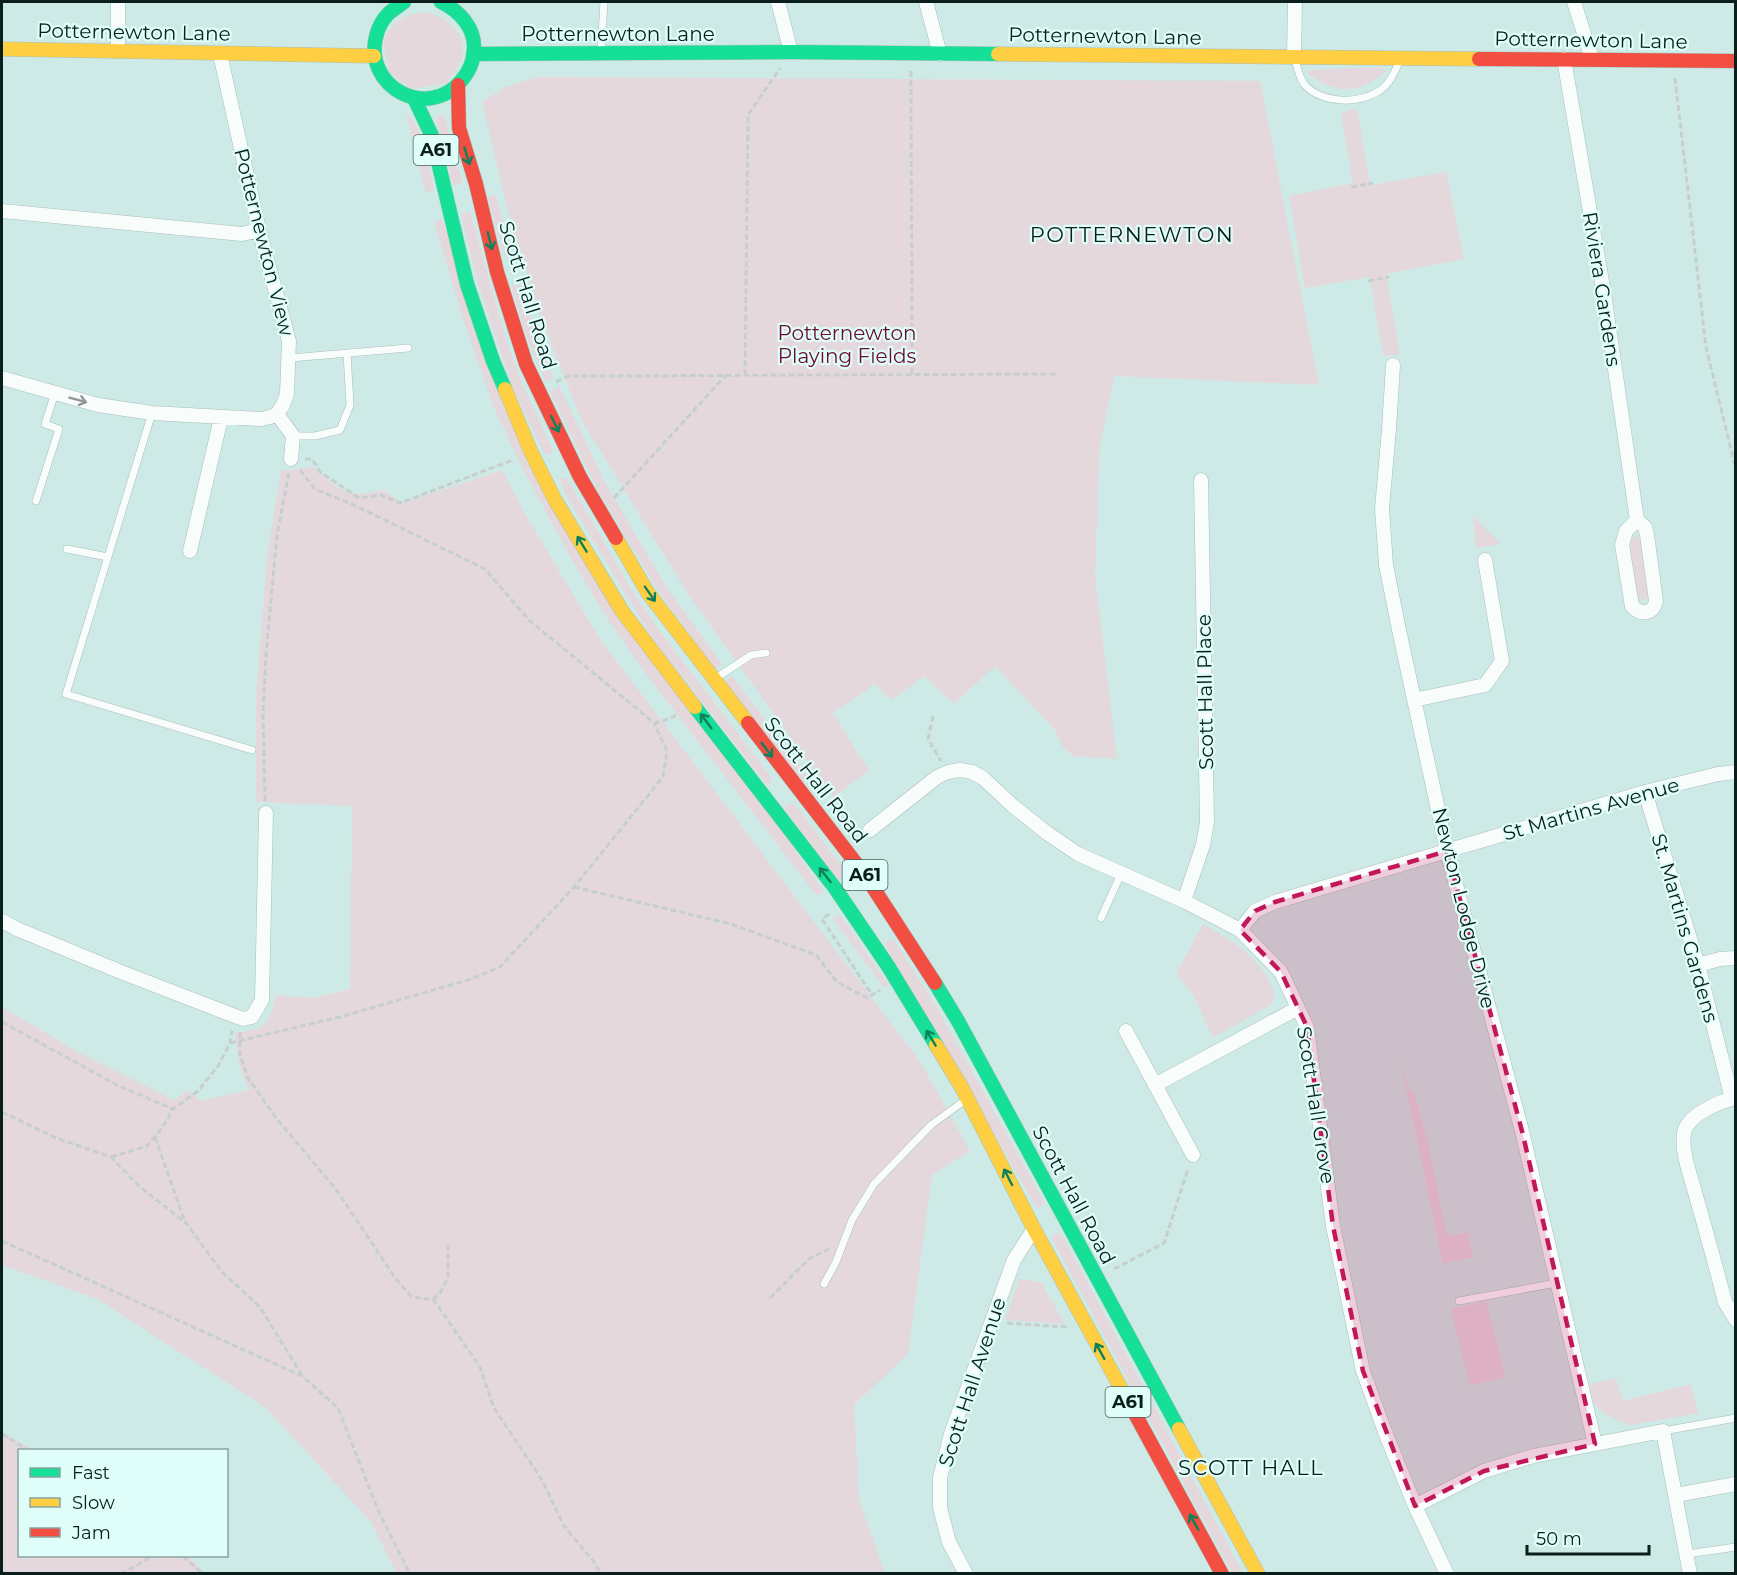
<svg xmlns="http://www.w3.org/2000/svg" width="1737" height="1575" viewBox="0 0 1737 1575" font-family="Montserrat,sans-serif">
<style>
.green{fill:#e5d8dc}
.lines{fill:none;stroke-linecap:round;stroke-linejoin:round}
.lane-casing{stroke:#a8bfbb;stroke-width:8}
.street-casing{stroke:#a8bfbb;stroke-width:15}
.fast-casing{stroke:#a8bfbb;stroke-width:15}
.slow-casing{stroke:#a8bfbb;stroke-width:15}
.jam-casing{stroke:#a8bfbb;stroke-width:15}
.path{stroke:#c7cfce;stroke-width:3;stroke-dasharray:6 3;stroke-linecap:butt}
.lane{stroke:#f8fcfb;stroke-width:7}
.street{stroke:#f8fcfb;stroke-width:14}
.fast{stroke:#16e098;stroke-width:14}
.slow{stroke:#ffcf43;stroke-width:14}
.jam{stroke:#f24e42;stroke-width:14}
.oneway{stroke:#10805a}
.oneway2{stroke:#8d9997}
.marked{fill:#c2185b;fill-opacity:0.2;stroke:#c2185b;stroke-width:4.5;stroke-dasharray:12 8;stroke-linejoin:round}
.labels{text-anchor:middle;stroke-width:4.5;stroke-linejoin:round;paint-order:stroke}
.shield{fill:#e0fef9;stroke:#4a625e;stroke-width:1.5}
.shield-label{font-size:18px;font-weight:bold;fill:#0a1f1c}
.street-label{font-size:20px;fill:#0a1f1c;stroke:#e0fef9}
.park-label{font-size:20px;fill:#6c0a31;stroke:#e0fef9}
.neighbourhood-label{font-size:21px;letter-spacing:1.5px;fill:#0a1f1c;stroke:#e0fef9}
</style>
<rect width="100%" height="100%" fill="#ceeae6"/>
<path class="green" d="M425 12C445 16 469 34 462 58 459 66 451 75 447 83L411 89 389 72C388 64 385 56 384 47 383 26 407 13 425 12Z
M1382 67 1386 71C1359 94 1337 95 1308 74V71L1309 70Z
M538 77 1260 81 1319 385 1114 376 1100 444 1095 575 1117 759 1073 756 1062 746 1055 730 995 666 954 704 924 676 892 700 875 684 833 713 869 771 833 797 690 597 582 421 551 344 513 232 482 102 507 86Z
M1357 109 1370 185 1446 172 1464 259 1386 274 1400 355 1383 356 1370 277 1305 288 1289 196 1353 183 1341 112Z
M406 115C423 122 430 172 434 190L426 193Z
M439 115 445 117 462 183 453 185 436 119Z
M496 194 512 255 505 257 487 197Z
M470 211 506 340 522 383 552 448 551 455 544 453 513 388 479 286 461 214Z
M442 219 525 459 823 891 817 896 646 674 608 620 570 557 520 463 494 408 462 316 434 221Z
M521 284 535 331 553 378 546 382 526 335 511 286Z
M559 386 606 484 667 588 722 664 715 669 661 595 598 491 550 391Z
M313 467C341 491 345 499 383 490L403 503 502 470 527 517 599 638 921 1063 970 1151 932 1175 908 1354 854 1405 859 1500 885 1573H396L371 1522 266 1408 97 1299 2 1265V1007L85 1056 174 1100 187 1091 202 1101 249 1090 239 1066 235 1033C267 1029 268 1025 276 995L313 998 350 989 352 806 256 802V695L267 558 281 471Z
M567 478 631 589 661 633 772 778 770 783 767 785 653 639 568 499 560 481 561 479Z
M1473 516 1501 544 1476 548Z
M1635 536 1641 539 1649 597 1644 601 1637 596 1630 548 1631 539Z
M732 676 810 779 803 784 725 682Z
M788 803 795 805 847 873 838 880 784 808Z
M839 914 889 985 884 988 833 919Z
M1203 924C1234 941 1264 960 1275 995L1273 1002 1267 1007 1213 1038 1192 993 1176 974Z
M888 940H894L937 1008 1044 1202 1040 1208H1037L885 945Z
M1399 1054 1410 1092 1414 1091 1429 1147 1447 1236 1468 1232 1473 1257 1443 1264Z
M1056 1233 1062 1235 1243 1573H1232L1051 1237Z
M1019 1279 1041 1282 1065 1324 1005 1320Z
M1486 1301 1506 1377 1470 1386 1451 1309Z
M1616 1378 1623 1401 1690 1384 1699 1413 1632 1425C1622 1423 1598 1412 1594 1403 1592 1398 1591 1390 1590 1384Z
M2 1432 33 1450H20V1556H187L195 1562 204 1573H2Z"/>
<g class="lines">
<g class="lane-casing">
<path id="lane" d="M601 51 604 2
M1294 57C1297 65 1299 77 1304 84 1321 103 1357 105 1379 91 1390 84 1395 71 1400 60
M290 358 408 348
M152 413 66 694 252 750
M293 436H315L340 430 350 405 347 353
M36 501 59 429 45 424 55 393
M67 549 108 557
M719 676 751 655 766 653
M1101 918 1121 874
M824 1284 836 1262 852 1220 874 1184 931 1125 964 1101
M1459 1301 1557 1283
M1663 1431 1736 1418
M1687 1554 1736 1547"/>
</g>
<g class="street-casing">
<path id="street" d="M118 2V51
M778 2 791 52
M926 2 940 54
M1574 2 1592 59
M220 54 259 230 289 341 287 394 283 405 277 414 293 436 291 459
M1294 57 1295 2
M1564 59 1604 294 1637 520 1645 527 1647 535 1656 601C1653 614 1641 616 1632 606L1622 545 1626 531 1637 520
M2 211 242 234 259 230
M1393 365 1389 429 1382 509 1386 565 1399 630 1447 851 1522 1131 1595 1444
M2 378 98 405 152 413 261 419 270 417 277 414
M190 551 221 418
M1414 700 1485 685 1502 661 1485 560
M1645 792 1698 965 1732 1099
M870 830 937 777 948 772 960 770 972 772 983 778 1013 806 1047 833 1078 854 1184 901 1240 930 1281 972 1307 1027 1333 1226 1363 1371 1385 1432 1415 1506 1447 1574
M1184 901 1203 845 1207 822 1201 480
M2 921 17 929 121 972 235 1016 243 1019 252 1017 262 1000 266 813
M1240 930 1255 911 1275 902 1645 792 1718 774 1736 772
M1698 965 1720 959 1736 958
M1126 1031 1193 1155
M1155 1085 1298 1008
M1736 1098C1720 1101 1687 1115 1684 1133 1681 1152 1691 1177 1696 1196 1706 1231 1716 1267 1725 1302L1736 1320
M1676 1495 1736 1484
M1415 1506 1484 1471 1533 1456 1663 1431 1690 1574
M966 1574 949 1542 940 1508V1478L951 1434 1014 1260 1034 1229"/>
</g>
<g class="fast-casing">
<path id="fast" d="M404 2C399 6 394 9 389 13 383 19 378 28 376 37 364 87 427 121 461 81 469 72 474 60 474 48 475 27 458 10 441 2
M473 54 791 52 998 54
M414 98 432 136 467 284 493 361 505 389
M695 707 835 888 888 966 936 1045
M935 983 958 1021 1179 1429"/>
</g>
<g class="slow-casing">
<path id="slow" d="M2 49 374 56
M998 54 1479 59
M505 389 531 452 555 500 622 611 695 707
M616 538 648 593 748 723
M936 1045 962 1088 1034 1229 1128 1401
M1179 1429 1258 1574"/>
</g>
<g class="jam-casing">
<path id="jam" d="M1479 59 1736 61
M458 85 459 128 476 184 497 272 526 364 580 477 616 538
M748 723 865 875 935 983
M1128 1401 1222 1574"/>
</g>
<path class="path" d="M911 71 912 375
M1675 78 1706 347 1736 470
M1351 187 1373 183
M1368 281 1389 277
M745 375 748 115 780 68
M556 382 568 376H589L1057 374
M305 459H312L320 472 359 498 381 495 400 503 513 460
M300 470 315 489 354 505 485 569 529 620 654 723 669 719 678 714
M614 498 726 375
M933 716 928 739 941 761
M265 801 263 714 266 655 277 535 289 473
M574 887 731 924 816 955 837 982 867 998 880 990
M829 914 822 919 872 995
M2 1022 117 1085 173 1109
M240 1032V1055L248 1078 276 1118 335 1188 396 1279 411 1296 423 1299H433L440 1293 448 1278V1245
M230 1043 340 1017 468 980 500 967 574 887 663 777 667 751 654 723
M2 1112 56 1138 111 1157 140 1187 186 1223 222 1272 260 1307 301 1374
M155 1137 185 1222
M111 1157 147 1146 163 1127 173 1109 198 1091 218 1066 230 1043 232 1031
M2 1241 302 1376 338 1408 378 1510 410 1574
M1114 1269 1164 1243 1188 1169
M770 1298 810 1258 829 1249
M433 1299 480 1367 494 1408 542 1480 564 1526 594 1562 601 1574
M1007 1323 1067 1327
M2 1434 28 1450
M183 1556 203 1574
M2 1572 10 1574
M121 1574 146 1560 149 1556"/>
<use href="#lane" class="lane"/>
<use href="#street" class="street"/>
<use href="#fast" class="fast"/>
<use href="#slow" class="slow"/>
<use href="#jam" class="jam"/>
</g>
<defs><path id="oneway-shaft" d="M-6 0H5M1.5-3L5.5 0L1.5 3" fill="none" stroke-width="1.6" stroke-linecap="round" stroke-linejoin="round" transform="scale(1.5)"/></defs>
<g class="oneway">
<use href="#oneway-shaft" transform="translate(467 156) rotate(73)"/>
<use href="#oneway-shaft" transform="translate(490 241) rotate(76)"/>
<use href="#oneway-shaft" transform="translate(555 424) rotate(64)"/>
<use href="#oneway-shaft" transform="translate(582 544) rotate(-121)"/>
<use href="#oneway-shaft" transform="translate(650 594) rotate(55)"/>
<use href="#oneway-shaft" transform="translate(706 721) rotate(-127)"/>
<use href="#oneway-shaft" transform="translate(767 750) rotate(53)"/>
<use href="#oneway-shaft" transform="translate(825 875) rotate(-128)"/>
<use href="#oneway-shaft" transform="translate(931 1038) rotate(-121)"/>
<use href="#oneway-shaft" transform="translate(1008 1177) rotate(-117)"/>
<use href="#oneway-shaft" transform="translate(1100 1351) rotate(-119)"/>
<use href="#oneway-shaft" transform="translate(1194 1522) rotate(-119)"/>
</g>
<use class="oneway2" href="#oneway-shaft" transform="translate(78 400) rotate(15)"/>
<path class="marked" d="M1447 851 1522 1131 1595 1444 1484 1471 1415 1506 1363 1371 1333 1226 1307 1027 1281 972 1240 930 1255 911 1275 902Z"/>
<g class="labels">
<g class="shield">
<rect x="413.5" y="135" width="45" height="30" rx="4.5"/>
<rect x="842.5" y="860" width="45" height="30" rx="4.5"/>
<rect x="1105.5" y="1387" width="45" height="30" rx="4.5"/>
</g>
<g class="shield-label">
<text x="436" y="156">A61</text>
<text x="865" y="881">A61</text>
<text x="1128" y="1408">A61</text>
</g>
<g class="street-label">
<text transform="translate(134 32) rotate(1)" y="7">Potternewton Lane</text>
<text x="618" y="41">Potternewton Lane</text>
<text transform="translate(1105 36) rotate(1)" y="7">Potternewton Lane</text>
<text transform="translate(1591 40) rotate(1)" y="7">Potternewton Lane</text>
<text transform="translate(264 242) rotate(76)" y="7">Potternewton View</text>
<text transform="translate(1602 289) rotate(81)" y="7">Riviera Gardens</text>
<text transform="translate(528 295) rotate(73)" y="7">Scott Hall Road</text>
<text transform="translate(1205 692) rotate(-91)" y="7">Scott Hall Place</text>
<text transform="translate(816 780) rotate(52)" y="7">Scott Hall Road</text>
<text transform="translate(1591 809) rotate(-16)" y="7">St Martins Avenue</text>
<text transform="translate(1464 908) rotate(76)" y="7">Newton Lodge Drive</text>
<text transform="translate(1685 928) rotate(74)" y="7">St. Martins Gardens</text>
<text transform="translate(1316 1105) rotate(81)" y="7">Scott Hall Grove</text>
<text transform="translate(1074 1195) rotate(62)" y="7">Scott Hall Road</text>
<text transform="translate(972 1382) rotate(-72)" y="7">Scott Hall Avenue</text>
</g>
<g class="park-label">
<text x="847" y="340">Potternewton<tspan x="847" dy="23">Playing Fields</tspan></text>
</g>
<g class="neighbourhood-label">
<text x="1132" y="242">POTTERNEWTON</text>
<text x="1251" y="1475">SCOTT HALL</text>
</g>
</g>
<rect width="1737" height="1575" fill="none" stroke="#0a1f1c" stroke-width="6"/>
<rect x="18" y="1449" width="210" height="108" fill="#e0fef9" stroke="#8aa5a1" stroke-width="1.5"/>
<rect x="30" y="1468" width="30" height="9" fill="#16e098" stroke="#8aa5a1" stroke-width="1.5"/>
<text x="72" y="1479" font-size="18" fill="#0a1f1c">Fast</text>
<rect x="30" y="1498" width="30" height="9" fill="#ffcf43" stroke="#8aa5a1" stroke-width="1.5"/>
<text x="72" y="1509" font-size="18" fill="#0a1f1c">Slow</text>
<rect x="30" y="1528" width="30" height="9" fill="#f24e42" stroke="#8aa5a1" stroke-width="1.5"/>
<text x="72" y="1539" font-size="18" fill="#0a1f1c">Jam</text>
<path d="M1527 1545v9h122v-9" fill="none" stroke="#0a1f1c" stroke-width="3"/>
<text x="1536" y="1545" font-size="18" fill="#0a1f1c" stroke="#e0fef9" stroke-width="4.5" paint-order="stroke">50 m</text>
</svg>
